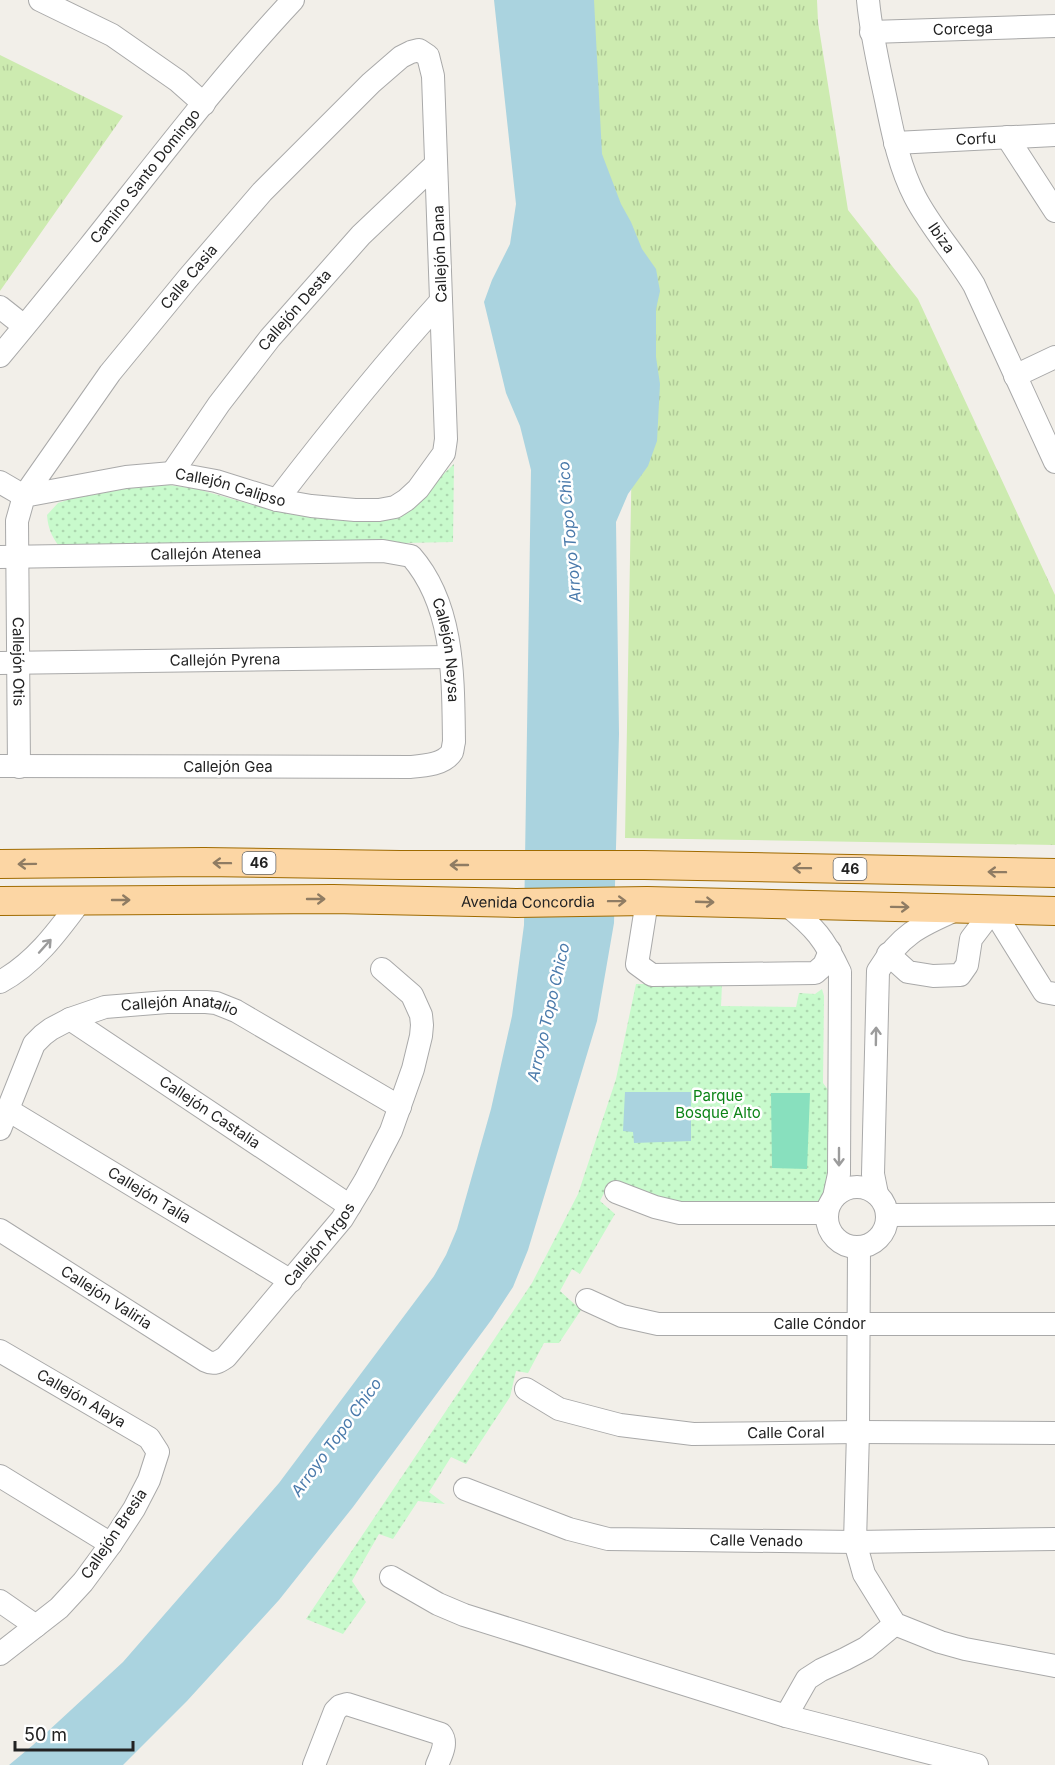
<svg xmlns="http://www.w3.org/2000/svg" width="1055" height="1765" viewBox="0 0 1055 1765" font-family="Inter,sans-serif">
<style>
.grass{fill:url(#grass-tufts)}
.park{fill:url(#park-dots)}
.pitch{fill:#88e0be}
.water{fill:#aad3df}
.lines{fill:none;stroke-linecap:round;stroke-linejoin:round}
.minor-casing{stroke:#a9a9a9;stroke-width:24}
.major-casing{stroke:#a06b00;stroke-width:30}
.minor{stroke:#fff;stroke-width:22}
.major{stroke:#fcd6a4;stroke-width:28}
.oneway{stroke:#8f7c63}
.oneway2{stroke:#9c9c9c}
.labels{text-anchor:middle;stroke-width:5;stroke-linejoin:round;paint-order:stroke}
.shield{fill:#fff;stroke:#646464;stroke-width:1.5}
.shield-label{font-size:14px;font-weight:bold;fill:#222}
.street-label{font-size:15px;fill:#222;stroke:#fff}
.park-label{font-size:15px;fill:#0c8416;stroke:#fff}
.water-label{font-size:16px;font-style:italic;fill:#4a7aab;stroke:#fff}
</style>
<defs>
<pattern id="grass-tufts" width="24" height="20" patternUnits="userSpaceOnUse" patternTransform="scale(1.5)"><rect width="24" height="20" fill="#cdebb0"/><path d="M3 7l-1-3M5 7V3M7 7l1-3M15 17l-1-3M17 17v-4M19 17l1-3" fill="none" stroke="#b0c997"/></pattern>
<pattern id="park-dots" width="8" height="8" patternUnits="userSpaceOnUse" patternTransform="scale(1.5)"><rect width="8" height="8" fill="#c8facc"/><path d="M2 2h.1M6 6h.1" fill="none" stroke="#acd6af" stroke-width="1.8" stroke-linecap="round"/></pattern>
</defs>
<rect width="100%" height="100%" fill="#f2efe9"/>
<path class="grass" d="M580 0H817L818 22 848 210 918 299 1055 595V845L625 838 633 390Z
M0 55 123 116 0 291Z"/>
<path class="park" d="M454 464 453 542 62 550C53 539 48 530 47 515L58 503 80 496 155 483 197 489 253 505 299 514 400 516Z
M636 984H722L721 1006 796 1007 799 993 815 994 822 989 824 996 823 1083 832 1095 829 1195 821 1203 680 1204 621 1185H608L600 1201 615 1214 580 1274 572 1269 560 1291 581 1310 559 1343H544L528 1373 516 1371 510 1397 466 1464 451 1457 429 1492 445 1504 418 1501 393 1539 379 1534 352 1581 366 1602 343 1634 306 1619 532 1283 578 1194 616 1079Z"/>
<path class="pitch" d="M771 1093H810L807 1169 772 1168Z"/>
<path class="water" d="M494 0H594L602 154 621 204 631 222 642 249 656 269 660 291 656 309V357L660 384 657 441 648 466 628 494 616 522 619 734 614 923 597 1021 528 1250 513 1287 492 1319 353 1507 279 1600 187 1701 123 1765H9L33 1745 123 1662 279 1483 434 1276 446 1255 457 1229 491 1109 512 1016 524 925 531 470 520 426 506 393 484 302 492 280 510 244 516 204Z
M625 1092H691V1141L634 1143 633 1132 623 1131Z"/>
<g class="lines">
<g class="minor-casing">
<g id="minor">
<path d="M40 0 112 35 178 81 204 104"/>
<path id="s1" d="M868 0C871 34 879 67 886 100 893 134 899 166 915 197 931 228 956 255 974 285L1055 462"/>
<path id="s2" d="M871 32 1055 26"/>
<path d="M1007 137 1055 211"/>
<path id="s3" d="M895 143 1055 135"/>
<path d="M0 307 24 326"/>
<path id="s4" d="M0 356C30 320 60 283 89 247 156 163 220 78 293 0"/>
<path d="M1015 376 1055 357"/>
<path id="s5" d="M172 473 219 404 270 338 361 235 436 164"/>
<path id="s6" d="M0 482 24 496 126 477 172 473 216 481 277 500 311 506 355 510H379L395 507 406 500 418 489 444 453 446 439 433 76 428 56 419 50 411 52 401 57 371 83 262 192 188 278 110 373 24 496 17 521 19 767"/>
<path d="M277 500C330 431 383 365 441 301"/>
<path id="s7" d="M0 557 383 551 411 556C455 606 453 680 454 742 453 745 453 749 452 752 444 765 423 766 410 767L0 766"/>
<path id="s8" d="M0 663 450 657"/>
<path d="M647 901 637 964 652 975 815 973 824 965 830 951"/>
<path d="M787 905C815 928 824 938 840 972L839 1174 834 1197"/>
<path d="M888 954 908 972 933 976 960 975 967 965 971 939 993 910 1044 992 1055 994"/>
<path d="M0 982C35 963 58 931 81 900"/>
<path id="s9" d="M70 1019 350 1206"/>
<path id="s10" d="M8 1110 291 1281"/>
<path id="s11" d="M0 1129 34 1044 43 1035 51 1029 70 1019 105 1007 167 1002H206L216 1003 236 1011 400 1107"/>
<circle cx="857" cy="1217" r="30"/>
<path d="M616 1192 655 1207 680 1213H827"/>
<path d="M877 1194 873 1174 878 971C900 935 919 926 956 910"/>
<path d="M887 1215 1055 1214"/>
<path id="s12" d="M0 1230 206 1361C214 1365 219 1362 226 1357L342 1219 365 1181 391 1131 413 1069 421 1036 422 1025 421 1015 412 995 382 969"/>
<path d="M859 1247 858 1432 855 1542 864 1574 895 1624 940 1642 965 1649 1055 1666"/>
<path id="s13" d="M587 1300 622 1316 658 1324H1055"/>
<path id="s14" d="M0 1351 149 1438 158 1452 149 1480 134 1509 111 1544 83 1582 59 1608 0 1654"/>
<path id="s15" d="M526 1389 559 1409 620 1425 693 1434 858 1432 1055 1433"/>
<path d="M0 1476 111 1544"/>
<path id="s16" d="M465 1489 569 1529 608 1539 855 1542 1055 1539"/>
<path d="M391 1577 438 1604 464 1615 786 1716 977 1765"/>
<path d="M0 1601 36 1626"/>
<path d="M786 1716 807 1679 821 1670 845 1659 866 1648 895 1624"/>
<path d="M314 1765 335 1711 340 1706 347 1704 441 1734C448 1743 441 1755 437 1765"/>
</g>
</g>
<g class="major-casing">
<g id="major">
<path d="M0 864 204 862 400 865H644L1055 873"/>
<path id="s17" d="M0 901 333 899 516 903 647 901 1055 911"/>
</g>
</g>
<use href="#minor" class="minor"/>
<use href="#major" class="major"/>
</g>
<defs><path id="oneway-shaft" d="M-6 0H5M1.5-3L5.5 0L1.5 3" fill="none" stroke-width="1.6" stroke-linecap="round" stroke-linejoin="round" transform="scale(1.5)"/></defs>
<g class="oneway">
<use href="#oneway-shaft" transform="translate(222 863) rotate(-179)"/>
<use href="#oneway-shaft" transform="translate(27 864) rotate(179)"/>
<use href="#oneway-shaft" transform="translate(459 865) rotate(-180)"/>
<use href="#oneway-shaft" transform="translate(802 868) rotate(-179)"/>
<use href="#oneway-shaft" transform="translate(997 872) rotate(-179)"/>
<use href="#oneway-shaft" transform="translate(316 899)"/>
<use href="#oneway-shaft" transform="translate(121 900)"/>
<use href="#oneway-shaft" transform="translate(617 901) rotate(-1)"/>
<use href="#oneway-shaft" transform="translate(705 902) rotate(2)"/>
<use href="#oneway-shaft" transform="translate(900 907) rotate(1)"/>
</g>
<g class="oneway2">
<use href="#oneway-shaft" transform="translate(45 946) rotate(-48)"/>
<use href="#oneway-shaft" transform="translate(876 1036) rotate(-89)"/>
<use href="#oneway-shaft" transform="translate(839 1157) rotate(90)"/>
</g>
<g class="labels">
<g class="shield">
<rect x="242.5" y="852" width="33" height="22" rx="4.5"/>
<rect x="833.5" y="858" width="33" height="22" rx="4.5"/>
</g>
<g class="shield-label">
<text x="259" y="868">46</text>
<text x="850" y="874">46</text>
</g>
<g class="street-label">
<text dy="5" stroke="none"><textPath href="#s2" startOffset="92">Corcega</textPath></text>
<text dy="5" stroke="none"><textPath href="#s3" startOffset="81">Corfu</textPath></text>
<text dy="5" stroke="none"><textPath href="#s4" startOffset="231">Camino Santo Domingo</textPath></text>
<text dy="5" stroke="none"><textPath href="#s1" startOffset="252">Ibiza</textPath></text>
<text transform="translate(440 254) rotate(-92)" y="5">Callejón Dana</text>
<text transform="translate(189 277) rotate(-50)" y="5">Calle Casia</text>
<text dy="5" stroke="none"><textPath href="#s5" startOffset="204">Callejón Desta</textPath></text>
<text dy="5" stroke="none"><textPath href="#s6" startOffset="238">Callejón Calipso</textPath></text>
<text dy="5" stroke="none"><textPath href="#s7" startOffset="206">Callejón Atenea</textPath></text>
<text dy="5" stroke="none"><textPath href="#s7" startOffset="514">Callejón Neysa</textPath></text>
<text dy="5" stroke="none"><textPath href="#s8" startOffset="225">Callejón Pyrena</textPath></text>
<text dy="5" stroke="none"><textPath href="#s6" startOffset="1654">Callejón Otis</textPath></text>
<text x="228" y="772">Callejón Gea</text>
<text dy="5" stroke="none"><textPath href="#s17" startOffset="528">Avenida Concordia</textPath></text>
<text dy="5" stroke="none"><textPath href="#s11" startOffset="248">Callejón Anatalio</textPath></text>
<text dy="5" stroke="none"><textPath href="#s9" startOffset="168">Callejón Castalia</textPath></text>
<text dy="5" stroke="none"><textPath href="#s10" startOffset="165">Callejón Talía</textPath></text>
<text dy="5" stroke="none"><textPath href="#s12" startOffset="412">Callejón Argos</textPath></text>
<text dy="5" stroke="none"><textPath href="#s12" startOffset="126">Callejón Valiria</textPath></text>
<text dy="5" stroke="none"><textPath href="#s13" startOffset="237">Calle Cóndor</textPath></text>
<text dy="5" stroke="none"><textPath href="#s14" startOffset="94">Callejón Alaya</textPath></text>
<text dy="5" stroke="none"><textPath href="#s15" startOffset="268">Calle Coral</textPath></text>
<text transform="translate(114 1534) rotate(-56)" y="5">Callejón Bresia</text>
<text dy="5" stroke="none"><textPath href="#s16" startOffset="300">Calle Venado</textPath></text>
</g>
<g class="park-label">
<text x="718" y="1101">Parque<tspan x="718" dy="17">Bosque Alto</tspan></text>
</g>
<g class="water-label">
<text transform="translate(569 532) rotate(-95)" y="6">Arroyo Topo Chico</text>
<text transform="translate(548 1012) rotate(-77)" y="6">Arroyo Topo Chico</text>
<text transform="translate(336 1437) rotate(-54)" y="6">Arroyo Topo Chico</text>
</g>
</g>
<path d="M15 1741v9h118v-9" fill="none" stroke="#222222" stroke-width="3"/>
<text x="24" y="1741" font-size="18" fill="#222222" stroke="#ffffff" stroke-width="4.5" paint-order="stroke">50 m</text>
</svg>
